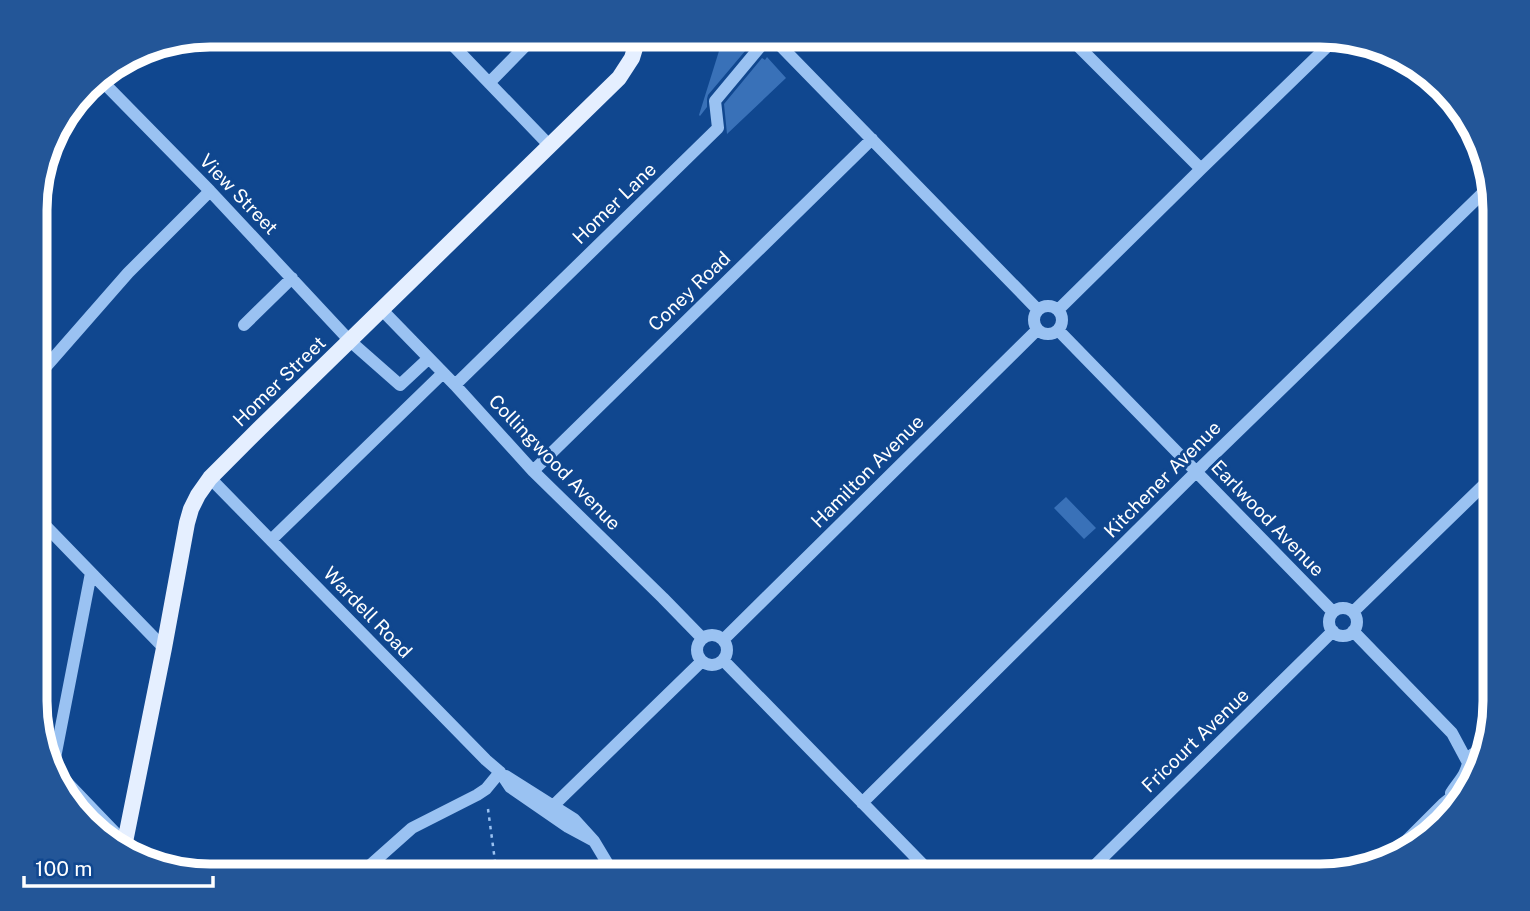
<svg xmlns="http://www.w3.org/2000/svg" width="1530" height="911" viewBox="0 0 1530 911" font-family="'Public Sans',sans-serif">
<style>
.building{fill:#3971b8}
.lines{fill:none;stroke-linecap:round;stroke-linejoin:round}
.path{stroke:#9ac2f2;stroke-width:2.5;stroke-dasharray:3.5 5;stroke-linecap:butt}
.minor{stroke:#9ac2f2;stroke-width:12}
.major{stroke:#e5efff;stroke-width:16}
.labels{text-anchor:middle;stroke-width:6;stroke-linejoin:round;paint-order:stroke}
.street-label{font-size:19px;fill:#fff;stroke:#10478f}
.rim{fill:none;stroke:#fff;stroke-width:9}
</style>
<rect width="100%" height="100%" fill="#10478f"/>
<path class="building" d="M724 35H740L751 44 708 95 707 99V107L700 116 699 115Z
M767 57 786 78 727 134 724 104 762 58 765 60Z
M1066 497 1096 528 1084 539 1054 508Z"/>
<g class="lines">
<path class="path" d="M488 809 497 876"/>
<path class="minor" d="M443 35 549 145
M770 35 1038 310
M1067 35 1201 169
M785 49 799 35
M98 77 210 191 350 341 400 385 429 358
M489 83 536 35
M1034 320a14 14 0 1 1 28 0a14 14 0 1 1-28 0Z
M382 310 455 385 533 471 663 598 702 638
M1058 310 1201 169 1335 39
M244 325 292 278
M1058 330 1333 612
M36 378 128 273 210 191
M455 385 718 128 715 101 760 47 776 35
M533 471 872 139
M210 478 486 760 500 772 510 787 568 827 594 841
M36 516 164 648
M271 540 443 373
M1329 622a14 14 0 1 1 28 0a14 14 0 1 1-28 0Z
M1353 612 1495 474
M1353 631 1452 733 1467 761
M697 650a15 15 0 1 1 30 0a15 15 0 1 1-30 0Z
M724 639 1037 330
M723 660 934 876
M53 768 91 573
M54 769 125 843 140 852 177 867
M506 776 574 819 594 841 615 876
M1451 793C1455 786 1462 779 1465 772 1471 760 1465 754 1483 751
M862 803 1196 472 1490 186
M554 805 702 661
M1389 858 1443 804 1474 779
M358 876 412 828 477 795 486 789 500 772
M1084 876 1333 631"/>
<path class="major" d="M123 852 164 648 187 523 191 509 198 495 210 478 260 428 619 78 632 58 639 35"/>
</g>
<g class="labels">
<g class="street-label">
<text transform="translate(239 194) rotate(46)" y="7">View Street</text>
<text transform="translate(614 203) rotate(-44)" y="7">Homer Lane</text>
<text transform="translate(689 291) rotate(-44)" y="7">Coney Road</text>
<text transform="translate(279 381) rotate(-44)" y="7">Homer Street</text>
<text transform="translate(555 462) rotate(46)" y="7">Collingwood Avenue</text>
<text transform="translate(867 471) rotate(-45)" y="7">Hamilton Avenue</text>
<text transform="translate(1162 479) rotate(-45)" y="7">Kitchener Avenue</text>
<text transform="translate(1268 518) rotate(46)" y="7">Earlwood Avenue</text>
<text transform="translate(368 612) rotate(46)" y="7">Wardell Road</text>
<text transform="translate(1195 740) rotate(-44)" y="7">Fricourt Avenue</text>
</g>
</g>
<path d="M0 0H1530V911H0ZM210 47H1320A163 163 0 0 1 1483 210V701A163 163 0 0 1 1320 864H210A163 163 0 0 1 47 701V210A163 163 0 0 1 210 47Z" fill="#235698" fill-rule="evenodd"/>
<path class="rim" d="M210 47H1320A163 163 0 0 1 1483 210V701A163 163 0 0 1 1320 864H210A163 163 0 0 1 47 701V210A163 163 0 0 1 210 47Z"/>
<path d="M24 876v10h189v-10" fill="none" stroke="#ffffff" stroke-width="3.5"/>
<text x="35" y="876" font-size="21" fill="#ffffff" stroke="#10478f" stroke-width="5" paint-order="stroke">100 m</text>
</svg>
